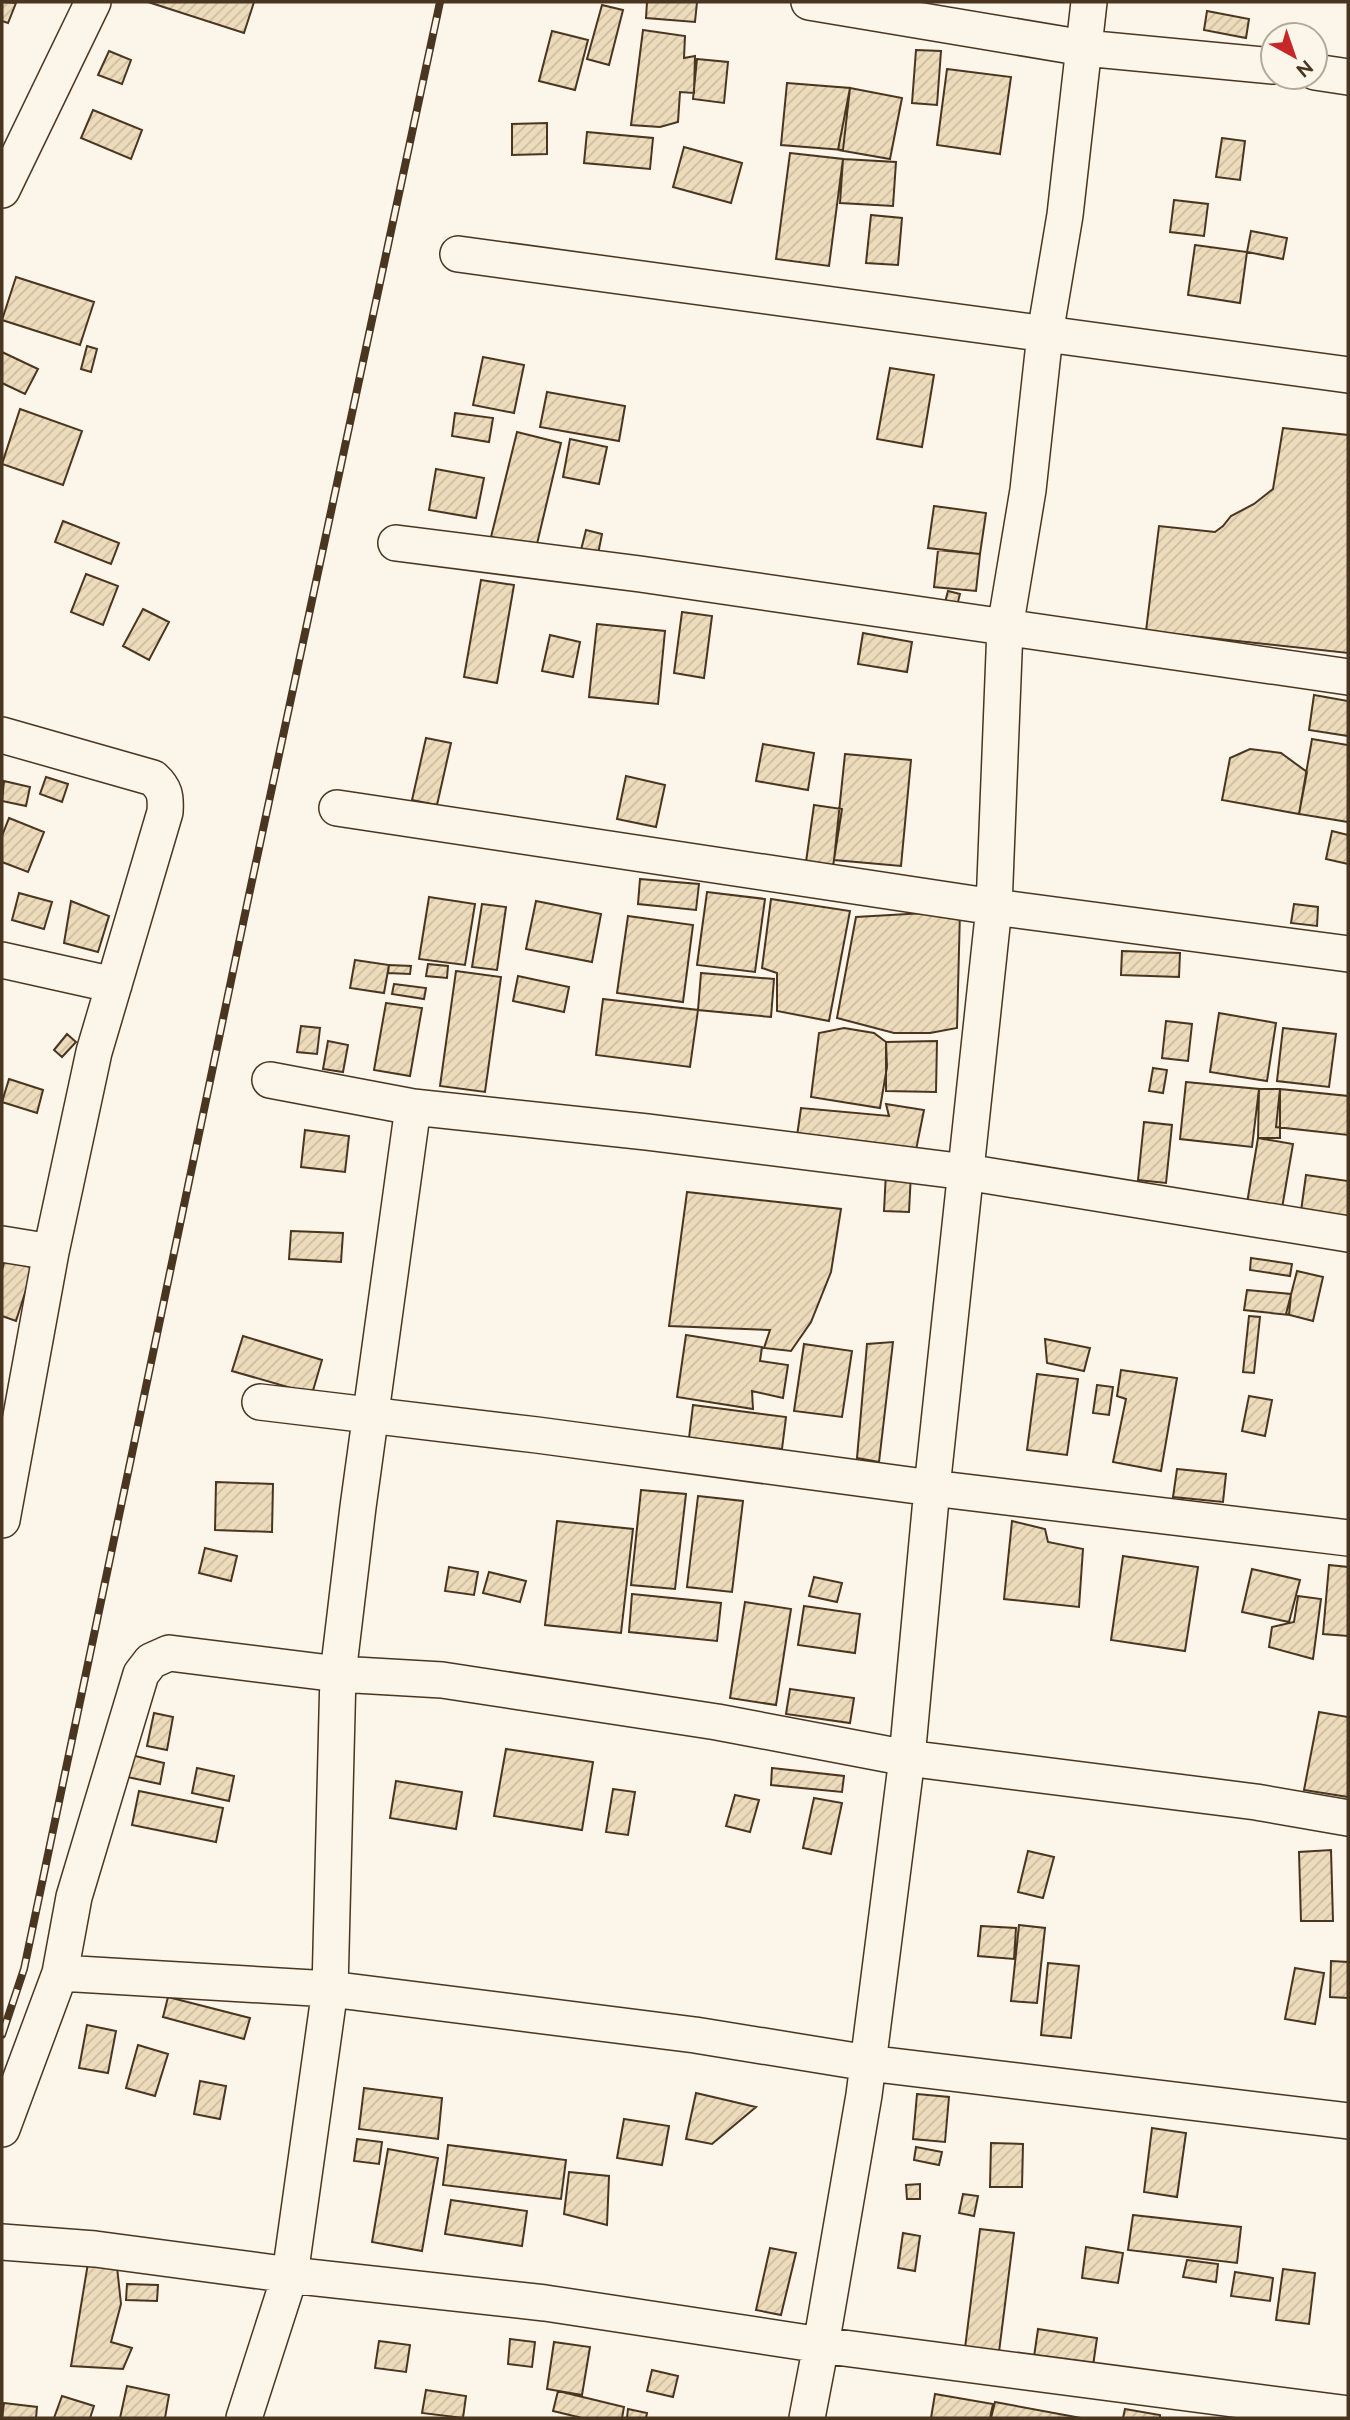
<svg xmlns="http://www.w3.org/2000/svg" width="1350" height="2420" viewBox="0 0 1350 2420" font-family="Raleway,sans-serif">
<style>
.building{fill:url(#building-hatch);stroke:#4a3520;stroke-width:2}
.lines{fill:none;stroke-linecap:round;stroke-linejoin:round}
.street-casing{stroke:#4a3520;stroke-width:38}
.street{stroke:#fbf6e9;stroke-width:35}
.rail-casing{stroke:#4a3520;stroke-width:8}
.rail{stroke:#fbf6e9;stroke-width:5;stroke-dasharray:16;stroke-linecap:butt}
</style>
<defs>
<pattern id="building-hatch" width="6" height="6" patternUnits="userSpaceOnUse" patternTransform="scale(1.75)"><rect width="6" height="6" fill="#ecdcbc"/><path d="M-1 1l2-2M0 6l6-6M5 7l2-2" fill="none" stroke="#ccbda1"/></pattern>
</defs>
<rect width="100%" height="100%" fill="#fbf6e9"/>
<path class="building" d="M2 2 16 3 8 23 2 21Z
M148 2H254L244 33Z
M647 2H697L695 22 646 18Z
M602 5 623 10 609 65 587 59Z
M1207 11 1249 19 1246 38 1204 30Z
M643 30 685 36 684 58 695 56 694 93 680 92 678 122 660 127 631 125Z
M552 31 588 40 575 90 539 81Z
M916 50 941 51 937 105 912 103Z
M109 51 131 60 122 84 98 75Z
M697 59 728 62 724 103 693 99Z
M947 69 1011 77 1000 154 937 145Z
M787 83 850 88 843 150 781 145Z
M850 88 902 98 890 159 838 150Z
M93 110 142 130 131 159 81 138Z
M547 123V154L512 155V124Z
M587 132 653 138 650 169 584 163Z
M1222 138 1245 141 1240 180 1216 177Z
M684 147 742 163 731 203 673 187Z
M790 153 843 159 829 266 776 259Z
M843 159 896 162 893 206 840 203Z
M1174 200 1208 204 1204 236 1170 232Z
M871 215 902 218 898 265 866 263Z
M1251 231 1287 238 1283 259 1247 252Z
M1195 245 1247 252 1240 303 1188 295Z
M16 277 94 302 80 345 2 320Z
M87 346 97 349 91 372 81 369Z
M2 352 38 369 25 394 2 383Z
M483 357 524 365 514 413 473 405Z
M890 368 934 375 922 447 877 439Z
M547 392 625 406 619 441 540 427Z
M20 409 82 431 63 485 2 464Z
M455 413 493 418 489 442 452 436Z
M1283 428 1348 435V653L1146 631 1159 526 1215 532 1223 526 1231 516 1254 504 1273 489Z
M517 432 561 443 536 548 491 537Z
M570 439 607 447 599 484 563 477Z
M436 469 484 478 476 518 429 510Z
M934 506 986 513 980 554 928 548Z
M63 521 119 543 111 564 55 542Z
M586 530 602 534 598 554 581 550Z
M938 550 980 554 976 591 934 587Z
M86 574 118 586 103 625 71 612Z
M481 580 514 585 497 683 464 677Z
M948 591 960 594 955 613 943 610Z
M143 609 169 622 149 660 123 646Z
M682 612 712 616 704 678 674 673Z
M597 624 665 631 658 704 589 697Z
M863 633 912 642 907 672 858 664Z
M550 635 580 642 573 677 542 671Z
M1314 695 1348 701V736L1309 730Z
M426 738 451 743 437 805 412 800Z
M1312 739 1348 745V822L1299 814Z
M763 744 814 753 808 790 756 781Z
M1250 749 1281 753 1307 772 1299 814 1222 800 1230 758Z
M845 754 911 760 901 866 834 860Z
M626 776 665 785 656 827 617 819Z
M46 777 68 784 62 802 40 794Z
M4 781 30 787 26 806 2 801Z
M814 805 842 809 833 866 806 862Z
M9 818 44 832 28 872 2 862V836Z
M1332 831 1348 835V864L1326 859Z
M640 879 699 884 696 910 638 904Z
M707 892 765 899 755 972 697 965Z
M19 893 52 902 44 929 12 920Z
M429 897 475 904 465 965 419 959Z
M771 899 850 911 829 1021 777 1011V973L762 968Z
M71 901 109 916 98 952 64 943Z
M536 901 601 914 592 962 526 949Z
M482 904 506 907 497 970 472 967Z
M1294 904 1318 907 1317 926 1291 923Z
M960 911 957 1028 930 1033H894L837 1018 856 917Z
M628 916 693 925 683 1002 617 993Z
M1122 951 1180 953 1179 977 1121 975Z
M355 960 389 965 384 993 350 988Z
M428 964 448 966 447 978 426 976Z
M389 965 411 966 410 974 388 973Z
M456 971 501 977 485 1092 440 1086Z
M701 973 774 979 771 1017 698 1010Z
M518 976 569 987 564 1012 513 1001Z
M394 984 426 988 424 999 392 994Z
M603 999 698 1010 690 1067 596 1055Z
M386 1003 422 1008 410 1076 374 1070Z
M1219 1013 1276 1023 1267 1081 1210 1072Z
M1166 1021 1192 1024 1188 1061 1162 1058Z
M301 1026 320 1028 317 1054 297 1052Z
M844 1028 874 1033 886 1042 887 1067 880 1108 811 1097 819 1033Z
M1283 1028 1336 1034 1329 1087 1277 1081Z
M67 1034 76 1042 62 1057 54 1050Z
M328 1041 348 1045 343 1072 323 1069Z
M937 1041 936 1092 886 1091V1042Z
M1153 1068 1167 1070 1163 1093 1149 1091Z
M9 1079 43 1090 37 1113 2 1102Z
M1186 1082 1259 1089 1252 1147 1180 1139Z
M1259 1089H1280V1138H1258Z
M1280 1089 1348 1096V1135L1276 1127Z
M886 1104 924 1110 916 1150 797 1136 801 1108 889 1116Z
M1144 1122 1172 1125 1166 1183 1138 1180Z
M305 1130 349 1136 345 1172 301 1167Z
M1258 1138 1293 1144 1281 1214 1246 1209Z
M886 1172 911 1173 909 1212 884 1211Z
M1306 1175 1348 1181V1217L1301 1211Z
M687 1192 841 1209 831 1272 811 1322 791 1351 764 1348 770 1330 669 1326Z
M291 1231 343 1233 341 1262 289 1259Z
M1251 1258 1292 1264 1290 1276 1250 1270Z
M5 1259 33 1268 16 1321 2 1316V1270Z
M1297 1271 1323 1277 1313 1321 1286 1314Z
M1247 1290 1291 1294 1289 1315 1244 1310Z
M1249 1316 1260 1317 1254 1373 1243 1372Z
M686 1335 762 1347 760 1361 788 1365 783 1398 752 1391 753 1409 677 1397Z
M243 1336 322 1360 312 1394 232 1371Z
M1045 1339 1090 1348 1084 1371 1047 1363Z
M893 1342 879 1462 857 1458 867 1344Z
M804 1344 852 1351 842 1417 794 1411Z
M1121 1370 1177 1378 1161 1471 1113 1462 1126 1399 1117 1396Z
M1037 1374 1078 1379 1067 1455 1027 1450Z
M1097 1385 1113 1387 1109 1415 1093 1413Z
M1249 1396 1272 1400 1265 1436 1242 1431Z
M693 1405 786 1417 782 1449 689 1438Z
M1177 1469 1226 1474 1223 1502 1173 1497Z
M216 1482 273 1484 272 1532 215 1530Z
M641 1490 686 1494 675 1589 631 1585Z
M698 1496 743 1501 732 1592 687 1587Z
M557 1521 633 1529 621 1633 545 1625Z
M1012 1521 1045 1529 1048 1542 1083 1549 1079 1607 1004 1599Z
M205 1548 237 1556 231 1581 199 1573Z
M1123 1556 1198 1567 1185 1651 1111 1640Z
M1329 1565 1348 1567V1636L1323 1634Z
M449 1567 478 1572 474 1595 445 1591Z
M1252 1569 1300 1580 1289 1622 1242 1612Z
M489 1572 526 1581 520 1602 483 1593Z
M814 1577 842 1583 837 1602 809 1596Z
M632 1594 721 1603 717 1641 629 1632Z
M1298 1596 1321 1599 1313 1659 1269 1647 1272 1627 1294 1622Z
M745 1602 791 1609 776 1705 730 1698Z
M804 1606 860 1614 855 1653 798 1645Z
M790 1689 854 1698 850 1723 786 1714Z
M1319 1712 1348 1717V1797L1304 1790Z
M154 1713 173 1717 167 1750 147 1746Z
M506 1749 593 1762 582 1830 494 1816Z
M123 1753 164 1763 160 1784 118 1775Z
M197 1768 234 1776 229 1801 192 1793Z
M772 1768 844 1776 842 1792 771 1785Z
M396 1781 462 1792 456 1829 390 1818Z
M613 1789 635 1792 628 1835 606 1832Z
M139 1791 223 1808 216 1842 132 1825Z
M735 1795 759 1800 750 1832 726 1826Z
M814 1798 842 1803 831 1854 803 1848Z
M1331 1850 1333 1921H1301L1299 1852Z
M1028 1851 1054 1857 1043 1898 1018 1892Z
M1019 1925 1045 1928 1037 2003 1011 2001Z
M981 1926 1016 1928 1014 1959 978 1956Z
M1331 1961 1348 1962V1998L1330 1997Z
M1048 1963 1079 1966 1071 2038 1041 2035Z
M1295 1968 1324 1973 1315 2024 1285 2019Z
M168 1997 250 2018 244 2039 163 2017Z
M87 2025 116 2031 108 2073 79 2068Z
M138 2045 168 2054 155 2096 126 2088Z
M200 2081 226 2086 220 2119 194 2114Z
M364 2088 442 2098 438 2139 359 2129Z
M696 2093 756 2107 712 2144 686 2139Z
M917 2094 949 2097 945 2142 913 2139Z
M624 2119 669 2126 662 2165 617 2158Z
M1152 2128 1186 2133 1177 2197 1144 2192Z
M357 2139 382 2142 379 2164 354 2161Z
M991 2143 1023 2144 1022 2187H990Z
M448 2145 566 2160 561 2199 443 2185Z
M916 2147 942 2152 939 2165 914 2160Z
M388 2149 438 2158 422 2251 372 2242Z
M569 2172 609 2176 607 2225 564 2214Z
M920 2184V2199H907L906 2185Z
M963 2194 978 2196 974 2216 959 2213Z
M451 2200 527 2211 522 2246 445 2234Z
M1133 2215 1241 2227 1237 2263 1128 2250Z
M980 2229 1014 2233 999 2352 965 2348Z
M903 2233 920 2236 915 2271 898 2268Z
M1086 2247 1123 2253 1118 2283 1082 2278Z
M770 2248 796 2253 781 2315 756 2310Z
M1187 2260 1218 2264 1216 2282 1183 2277Z
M88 2263 117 2267 121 2304 111 2342 132 2348 123 2369 71 2366Z
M1283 2269 1315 2273 1309 2324 1276 2320Z
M1235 2272 1273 2278 1270 2301 1231 2296Z
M127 2284 158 2285 157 2301 126 2300Z
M1038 2329 1097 2338 1093 2366 1034 2357Z
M510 2339 535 2342 532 2367 508 2364Z
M379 2341 410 2345 406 2372 375 2368Z
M554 2342 590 2347 582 2395 547 2389Z
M652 2370 678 2376 673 2397 647 2391Z
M127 2386 169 2395 165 2418H120Z
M426 2390 466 2396 463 2418 422 2413Z
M558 2391 624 2407 622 2418H582L553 2411Z
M935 2394 993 2404 990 2418H931Z
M62 2396 94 2406 90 2418H54Z
M995 2402 1081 2418H991Z
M4 2403 37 2407 36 2418H2Z
M628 2409 647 2413 646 2418H627Z
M1125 2409 1160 2415V2418H1123Z"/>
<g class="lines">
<g class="street-casing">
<path id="street" d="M809 2 1084 48 1273 66
M1315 72 1348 77
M2 190 93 2
M458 254 1348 375
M396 543 640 574 1348 677
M2 735 153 778C165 789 166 796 165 812L94 1052 51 1252 2 1520
M337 808 994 907 1348 954
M2 960 114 985
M270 1080 413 1107 647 1132 966 1172 1348 1234
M2 1244 51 1252
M260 1402 537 1435 932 1488 1348 1538
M60 1973 330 1989 695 2035 868 2063 1348 2121
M2 2129 60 1973 74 1897 141 1674 151 1661 169 1653 338 1674 442 1680 717 1722 907 1758 1256 1802 1348 1818
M2 2242 95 2249 290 2275 545 2303 821 2345 1348 2414
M244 2418 290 2275 330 1989 338 1674 358 1507 413 1107
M807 2418 821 2345 864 2095 907 1758 932 1488 994 907 1005 628 1028 490 1045 334 1065 215 1089 2"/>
</g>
<use href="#street" class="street"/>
<g class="rail-casing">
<path id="rail" d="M2 2035 24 1969 249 895 440 2"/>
</g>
<use href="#rail" class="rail"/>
</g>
<rect width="1350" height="2420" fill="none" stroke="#4a3520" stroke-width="7"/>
<g transform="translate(1294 56) rotate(140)"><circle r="33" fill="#fbf6e9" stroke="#b4a999" stroke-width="2"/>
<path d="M0-5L12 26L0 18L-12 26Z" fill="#c62828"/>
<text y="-10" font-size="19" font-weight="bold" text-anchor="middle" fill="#4a3520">N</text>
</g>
</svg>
